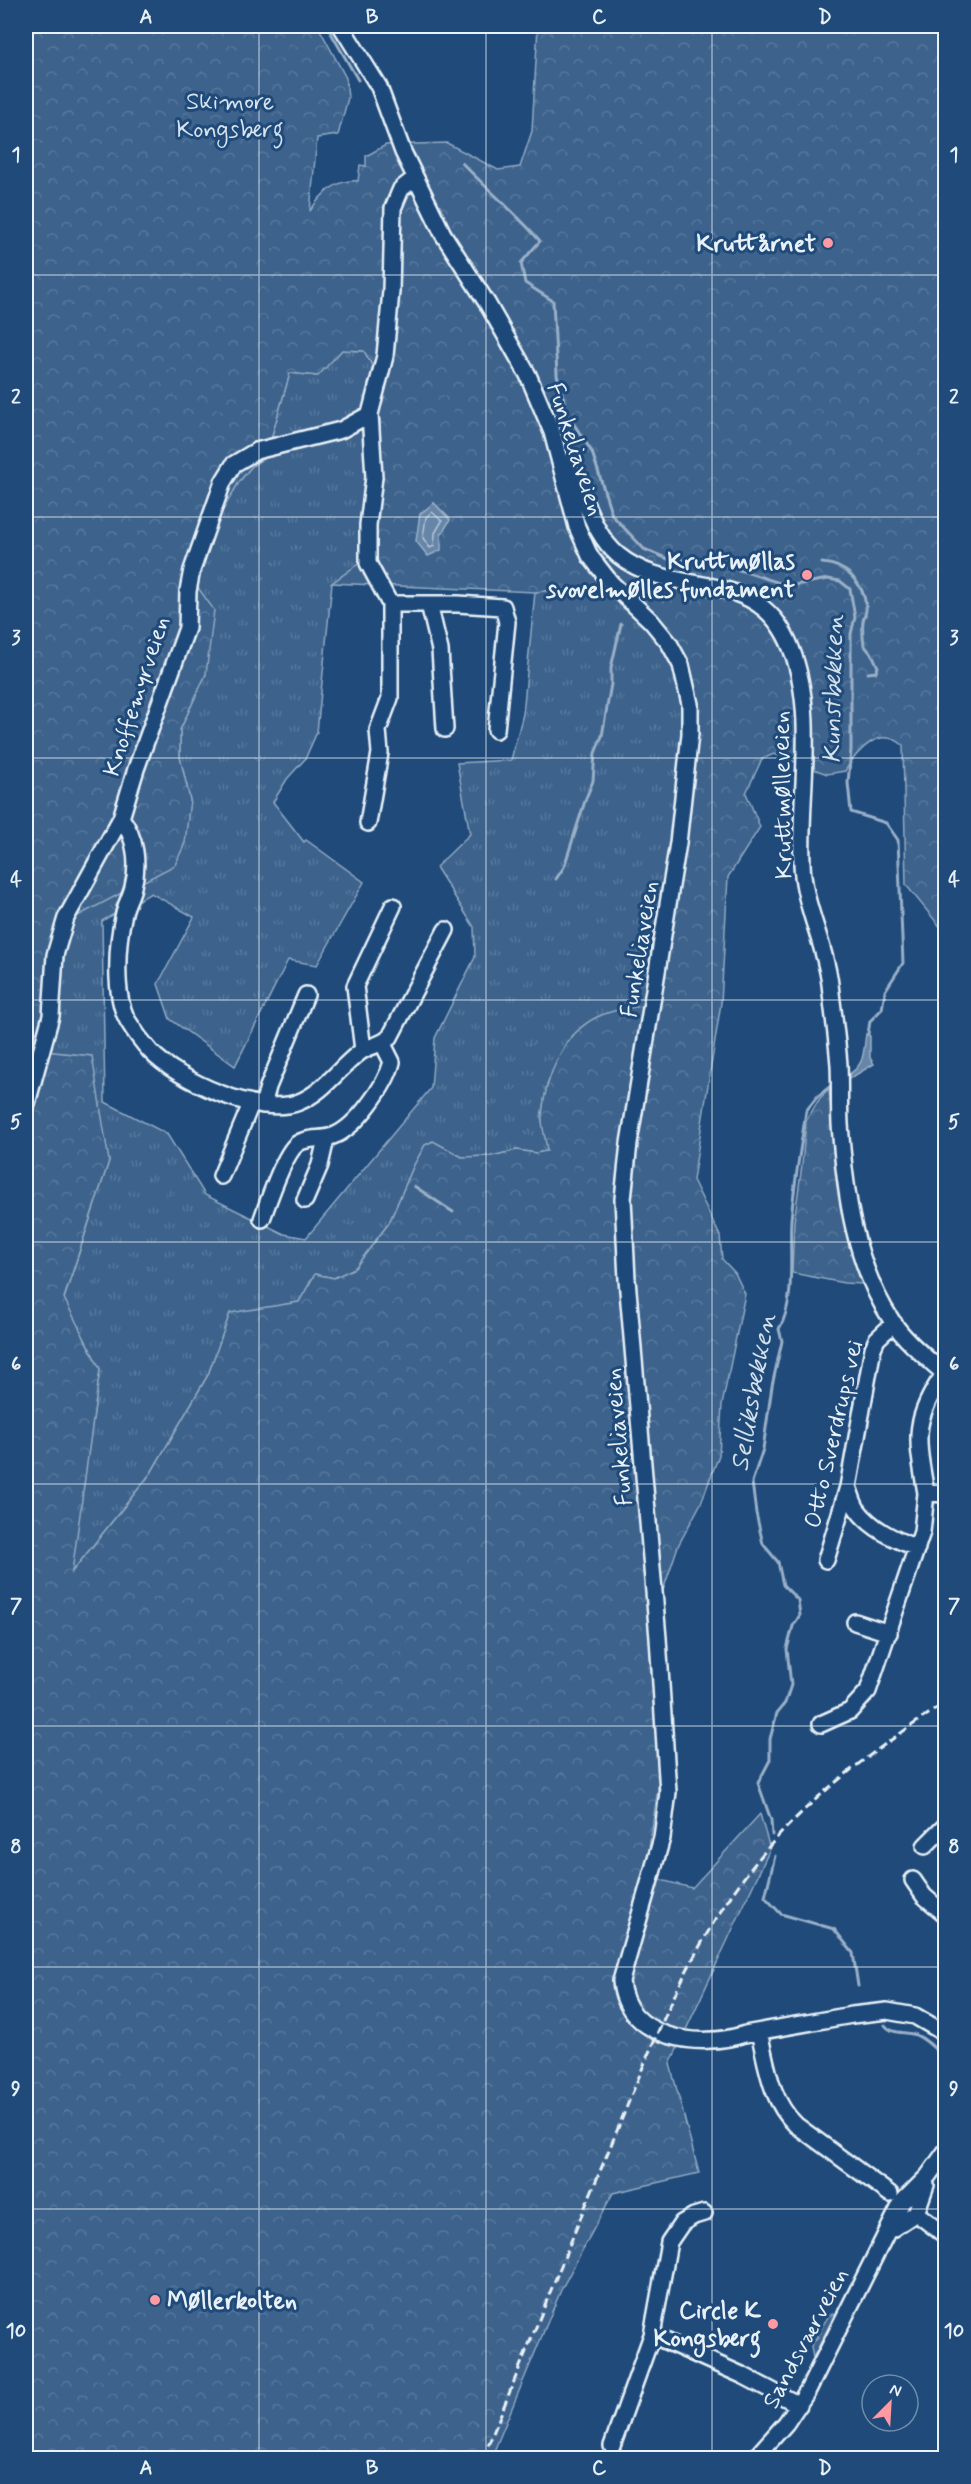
<svg xmlns="http://www.w3.org/2000/svg" width="971" height="2484" viewBox="0 0 971 2484" font-family="Mynerve,sans-serif">
<style>
.grass{fill:url(#grass-tufts);stroke:#92aac2;stroke-width:1.5}
.forest{fill:url(#forest-crowns);stroke:#92aac2;stroke-width:1.5;fill-rule:evenodd}
.water{fill:#6685a7;stroke:#9ab0c7;stroke-width:1.5}
.lines{fill:none;stroke-linecap:round;stroke-linejoin:round}
.shore{stroke:#b4c6d8;stroke-width:1.5}
.stream{stroke:#9ab0c7;stroke-width:3}
.minor-casing{stroke:#e8f1f8;stroke-width:20}
.minor{stroke:#1f4a7a;stroke-width:15}
.rail{stroke:#e8f1f8;stroke-width:3;stroke-dasharray:9 4.5;stroke-linecap:butt}
.grid{fill:none;stroke:#e8f1f8;stroke-width:1.5;stroke-opacity:0.55}
.poi-dot{fill:#ff9aa2;stroke:#1f4a7a;stroke-width:2}
.labels{text-anchor:middle;stroke-width:6;stroke-linejoin:round;paint-order:stroke}
.park-label{font-size:24px;fill:#d7e3ed;stroke:#1f4a7a}
.poi-label{font-size:24px;font-weight:bold;fill:#e8f1f8;stroke:#1f4a7a;text-anchor:end}
.street-label{font-size:24px;fill:#e8f1f8;stroke:#1f4a7a}
.water-label{font-size:26px;font-style:italic;fill:#d4e1ec;stroke:#1f4a7a}
.neatline{fill:none;stroke:#e8f1f8;stroke-width:2}
.grid-label{font-size:20px;text-anchor:middle;font-weight:bold;fill:#e8f1f8}
</style>
<defs>
<pattern id="grass-tufts" width="24" height="20" patternUnits="userSpaceOnUse" patternTransform="scale(1.5)"><rect width="24" height="20" fill="#3c628c"/><path d="M3 7l-1-3M5 7V3M7 7l1-3M15 17l-1-3M17 17v-4M19 17l1-3" fill="none" stroke="#58799d"/></pattern>
<pattern id="forest-crowns" width="20" height="18" patternUnits="userSpaceOnUse" patternTransform="scale(1.5)"><rect width="20" height="18" fill="#3c628c"/><path d="M2 6a3 3 0 1 1 6 0M12 15a3 3 0 1 1 6 0" fill="none" stroke="#58799d"/></pattern>
</defs>
<rect width="100%" height="100%" fill="#1f4a7a"/>
<filter id="ink" filterUnits="userSpaceOnUse"><feTurbulence type="fractalNoise" baseFrequency=".0167" numOctaves="2"/><feDisplacementMap in="SourceGraphic" scale="12" xChannelSelector="R" yChannelSelector="G"/><feConvolveMatrix kernelMatrix="1 2 1 2 8 2 1 2 1" color-interpolation-filters="sRGB"/></filter>
<g filter="url(#ink)">
<path class="grass" d="M342 350 364 351 373 367 371 393 380 420 381 475 373 554 332 583 317 732 305 759 287 779 273 802 304 842 306 840 364 882 317 965 288 960 235 1066 170 1019 158 984 194 917 151 893 102 921 105 1102 167 1134 205 1195 284 1234 306 1238 431 1088 435 1038 475 957 474 927 436 867 470 834 457 763 511 760 523 714 535 592 601 585 620 604 642 613 657 632 690 701 652 1005 573 1035 557 1062 547 1085 541 1117 546 1136 547 1151 536 1153 517 1150 492 1156 462 1157 433 1141 425 1145 414 1165 389 1223 355 1268 334 1278 315 1274 299 1302 230 1314 208 1375 151 1473 71 1573 100 1369 64 1299 109 1161 44 1051 56 1005 70 920 94 906 190 800 180 757V730L206 674 196 586 220 515 239 482 251 467 266 456 290 373 317 376Z
M834 2314 833 2318 813 2358 811 2346 814 2339 816 2340 818 2337 816 2336 829 2315Z"/>
<path class="forest" d="M26 26H318L346 78 348 98 338 135 317 138 310 211C321 194 336 179 358 181L360 165 366 166V156L386 145 447 143 498 170 520 167 532 131 538 26H945V951L942 929 906 885 903 745C879 725 857 751 845 771L827 774 774 754 762 759 746 793 760 827 728 877 721 1003 693 1180 720 1236 722 1259 735 1273 745 1294 722 1405 719 1455 701 1503 678 1546 654 1617 664 1748 645 1876 692 1888 760 1814 770 1849 670 2064 699 2173 613 2193 561 2290 492 2456 497 2458H26ZM342 350 364 351 373 367 371 393 380 420 381 475 373 553 332 583 535 592 601 585 620 604 642 614 685 678 683 820 652 1005C635 1007 613 1009 597 1017 563 1033 545 1079 542 1115 541 1126 546 1139 547 1151L536 1153 517 1150 492 1156 462 1157 433 1141 425 1145 414 1165 389 1223 355 1268 334 1278 315 1274 299 1302 230 1313 208 1375 151 1473 72 1572 100 1369 64 1298 109 1161 92 1056 45 1051 56 1005 70 920 175 865 185 843 190 800 180 757V730L206 674 214 610 196 585 220 515 239 482 251 467 266 456 290 373 318 376ZM434 503 450 519 441 535Z
M829 1090 834 1141 849 1243 863 1284 844 1283 792 1273 794 1222 802 1165 806 1121 820 1098Z"/>
<path class="water" d="M434 503 450 520 441 535V550L428 556 416 541 420 514Z
M866 1034 870 1036V1058L874 1064 847 1080 846 1076C865 1066 863 1054 866 1034Z"/>
<g class="lines">
<path class="shore" d="M432 512 442 521 435 533 434 546 430 548 423 538 426 517Z"/>
<path class="stream" d="M327 26 358 80
M462 163C488 190 516 213 540 241L521 263 525 283 553 301 557 375 568 415 592 452 612 515 644 549 668 559 724 565 789 586 828 579 840 581 850 589 855 617 851 634V750L848 783 851 812 886 823 898 840 903 963 885 991 882 1009 870 1021 868 1034
M822 563C845 564 864 583 866 607 867 612 864 616 863 621 862 629 863 638 864 645L873 656 878 667 876 672 868 673
M556 879 564 867 586 798 593 781 595 753 602 736 611 684V668L621 624
M414 1186 453 1212
M772 1835 771 1820 758 1783 770 1760V1739L777 1713 785 1703 791 1685 787 1649 793 1626 800 1615 798 1600 783 1585 778 1562 763 1544 756 1513 752 1482 763 1449 772 1386 782 1341 779 1329C796 1301 789 1253 791 1220 794 1184 801 1147 806 1111L817 1097 832 1085
M775 1856 765 1897 781 1914 834 1929 853 1953 858 1986
M885 2025C892 2035 905 2031 916 2035 928 2040 937 2051 946 2060"/>
<g class="minor-casing">
<path id="minor" d="M341 26 379 87 403 152 443 234 487 303 528 375 552 432 577 527 590 556 611 583 651 621 669 643 681 665 690 704V734L678 843 629 1143 623 1199 627 1279 658 1638 668 1792 662 1838 621 1981C626 2040 700 2049 745 2034L852 2015 887 2011 915 2016 946 2034
M564 462C586 491 589 530 618 555 674 601 758 563 791 648 817 713 799 794 802 863 803 904 825 943 830 984 833 1011 837 1038 839 1065 840 1085 839 1105 840 1124 845 1193 854 1263 892 1321 906 1342 927 1358 946 1375
M390 604 368 563V525L374 477 370 414 385 356 391 291 393 208 401 189 415 178
M390 604H458L503 607 507 622 496 730
M429 604 440 650 445 729
M121 818C136 837 139 864 133 887 131 896 126 904 124 913 117 942 113 995 128 1021 134 1031 142 1042 150 1051 177 1080 260 1118 299 1102 324 1092 338 1069 359 1053 369 1045 381 1046 390 1037L446 930
M368 823 380 753 378 730 390 698V604
M363 1050 355 986 393 906
M263 1105 268 1087 306 995
M26 1107 51 1016 55 955 66 918 121 818 136 769 187 628 188 591 192 570 223 482 234 464 256 451 341 430 370 414
M221 1176 251 1104
M305 1200 320 1165 326 1139
M262 1219C268 1202 284 1154 297 1144 306 1137 322 1140 333 1136 356 1128 386 1085 392 1062L383 1044
M848 1487C851 1494 853 1503 857 1509 871 1529 896 1540 917 1548
M926 1493C917 1439 911 1422 944 1374
M826 1560 848 1487 873 1348 877 1339 894 1323
M855 1622 889 1633
M821 1724 850 1711 868 1691 922 1532 926 1493 946 1494
M925 1846 946 1825
M913 1880 924 1896 946 1915
M759 2032C767 2065 770 2100 796 2125L890 2194
M916 2213 946 2236
M892 2229 916 2213 926 2185
M652 2335 744 2376 799 2405
M612 2446 652 2335 669 2242 682 2223 694 2216 704 2213
M755 2458 786 2423 808 2390 902 2202 928 2176 946 2151"/>
</g>
<use href="#minor" class="minor"/>
<path class="rail" d="M483 2458C526 2352 569 2244 614 2138 655 2038 691 1940 761 1856 813 1793 878 1748 946 1702"/>
</g>
</g>
<path class="grid" d="M259 26V2458M486 26V2458M712 26V2458M26 275H946M26 517H946M26 758H946M26 1000H946M26 1242H946M26 1484H946M26 1726H946M26 1967H946M26 2209H946"/>
<g class="poi-dot">
<circle cx="828" cy="243" r="6"/>
<circle cx="807" cy="575" r="6"/>
<circle cx="155" cy="2300" r="6"/>
<circle cx="773" cy="2324" r="6"/>
</g>
<g class="labels">
<g class="park-label">
<text x="230" y="109">Skimore<tspan x="230" dy="28">Kongsberg</tspan></text>
</g>
<g class="poi-label">
<text x="816" y="251">Kruttårnet</text>
<text x="795" y="569">Kruttmøllas<tspan x="795" dy="28">svovelmølles fundament</tspan></text>
<text x="167" y="2308" text-anchor="start">Møllerkolten</text>
<text x="761" y="2318">Circle K<tspan x="761" dy="28">Kongsberg</tspan></text>
</g>
<g class="street-label">
<text transform="translate(576 449) rotate(72)" y="8">Funkeliaveien</text>
<text transform="translate(136 696) rotate(-72)" y="8">Knoffemyrveien</text>
<text transform="translate(782 795) rotate(-91)" y="8">Kruttmølleveien</text>
<text transform="translate(639 949) rotate(-81)" y="8">Funkeliaveien</text>
<text transform="translate(833 1434) rotate(-77)" y="8">Otto Sverdrups vei</text>
<text transform="translate(618 1437) rotate(-95)" y="8">Funkeliaveien</text>
<text transform="translate(805 2338) rotate(-62)" y="8">Sandsværveien</text>
</g>
<g class="water-label">
<text transform="translate(832 689) rotate(-89)" y="9">Kunstbekken</text>
<text transform="translate(752 1392) rotate(-80)" y="9">Selliksbekken</text>
</g>
</g>
<rect width="971" height="2484" fill="none" stroke="#1f4a7a" stroke-width="66"/>
<g transform="translate(890 2403) rotate(24)"><circle r="28" fill="#1f4a7a" stroke="#6f8dac" stroke-width="1.5"/>
<path d="M0-4.5L10 22L0 15L-10 22Z" fill="#ff9aa2"/>
<text y="-9" font-size="16" font-weight="bold" text-anchor="middle" fill="#e8f1f8">N</text>
</g>
<rect x="33" y="33" width="905" height="2418" class="neatline"/>
<g class="grid-label">
<text x="146" y="23">A</text>
<text x="372" y="23">B</text>
<text x="599" y="23">C</text>
<text x="825" y="23">D</text>
<text x="16" y="161">1</text>
<text x="954" y="161">1</text>
<text x="16" y="403">2</text>
<text x="954" y="403">2</text>
<text x="16" y="644">3</text>
<text x="954" y="644">3</text>
<text x="16" y="886">4</text>
<text x="954" y="886">4</text>
<text x="16" y="1128">5</text>
<text x="954" y="1128">5</text>
<text x="16" y="1370">6</text>
<text x="954" y="1370">6</text>
<text x="16" y="1612">7</text>
<text x="954" y="1612">7</text>
<text x="16" y="1853">8</text>
<text x="954" y="1853">8</text>
<text x="16" y="2095">9</text>
<text x="954" y="2095">9</text>
<text x="16" y="2337">10</text>
<text x="954" y="2337">10</text>
<text x="146" y="2474">A</text>
<text x="372" y="2474">B</text>
<text x="599" y="2474">C</text>
<text x="825" y="2474">D</text>
</g>
</svg>
